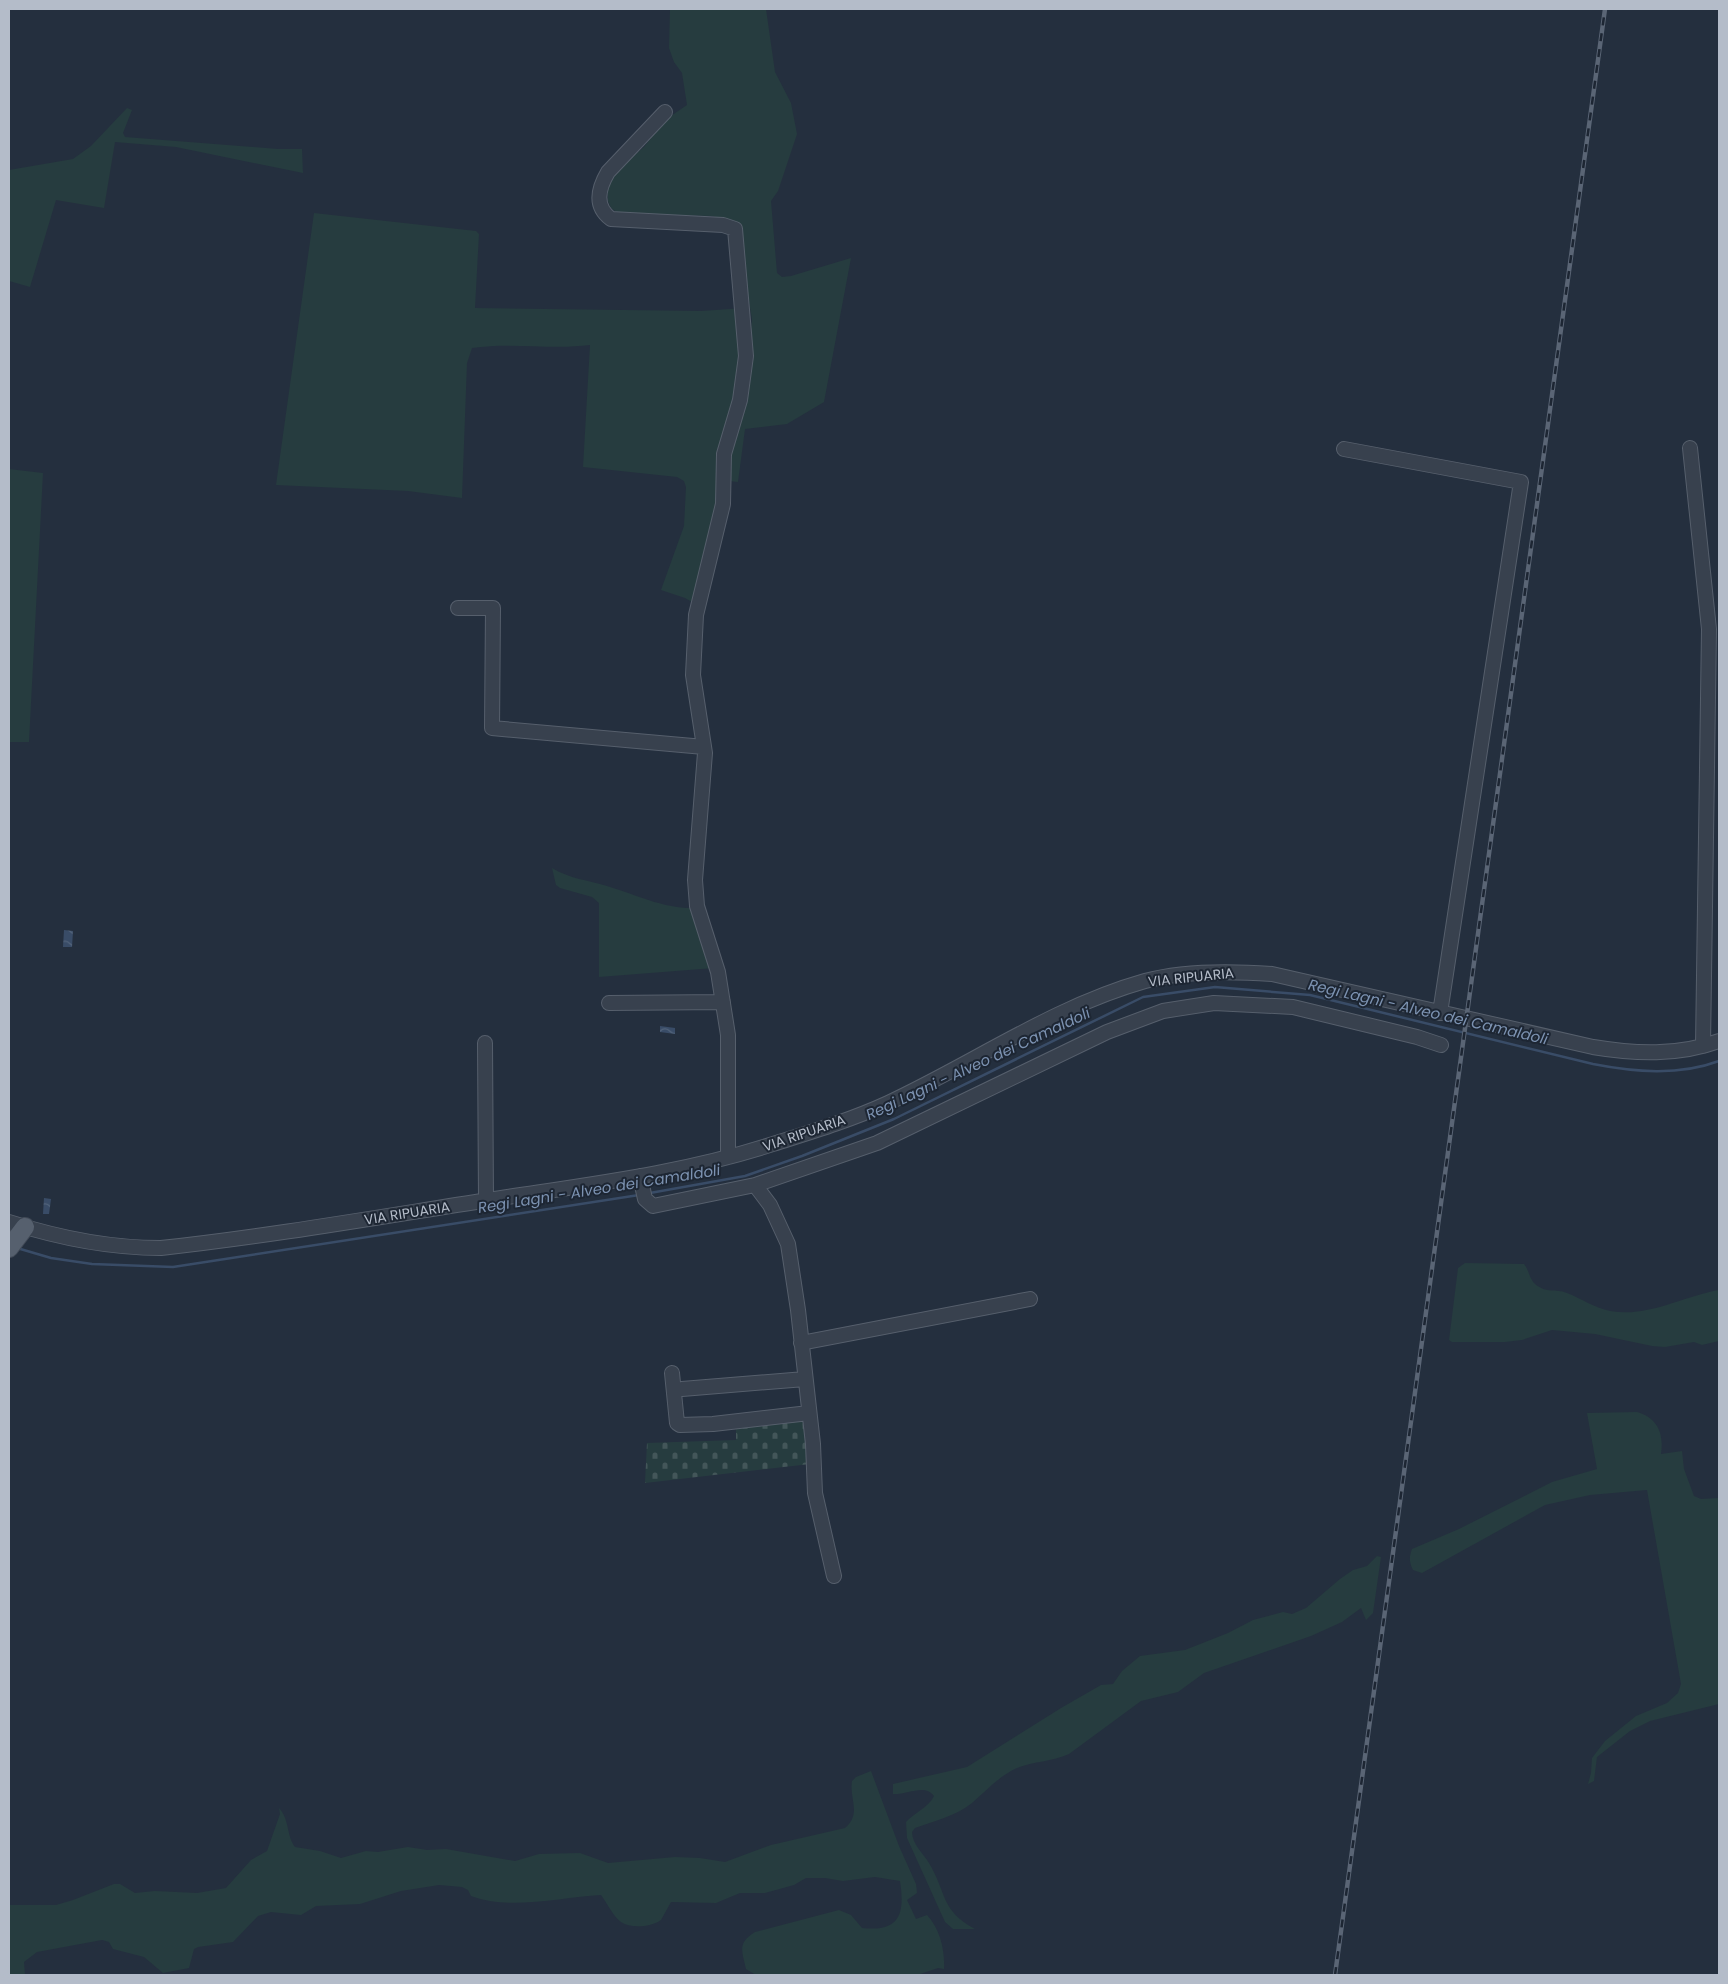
<svg xmlns="http://www.w3.org/2000/svg" width="1728" height="1984" viewBox="0 0 1728 1984" font-family="Poppins,sans-serif">
<style>
.green{fill:#263c3f}
.cemetery{fill:url(#cemetery-stones)}
.water{fill:url(#water-waves)}
.lines{fill:none;stroke-linecap:round;stroke-linejoin:round}
.stream{stroke:#394c67;stroke-width:2.5}
.minor-casing{stroke:#565f6c;stroke-width:16}
.major-casing{stroke:#414a57;stroke-width:20}
.minor{stroke:#38414e;stroke-width:14}
.major{stroke:#56606e;stroke-width:18}
.rail-casing{stroke:#5a6575;stroke-width:4.5}
.rail{stroke:#1d2633;stroke-width:2.5;stroke-dasharray:8;stroke-linecap:butt}
.labels{text-anchor:middle;stroke-width:4;stroke-linejoin:round;paint-order:stroke}
.street-label{font-size:14px;fill:#b4bcc9;stroke:#1d2633}
.water-label{font-size:15px;font-style:italic;fill:#7c92b1;stroke:#1d2633}
</style>
<defs>
<pattern id="cemetery-stones" width="16" height="16" patternUnits="userSpaceOnUse" patternTransform="scale(1.25)"><rect width="16" height="16" fill="#263c3f"/><path d="M2 7V4a2 2 0 0 1 4 0v3zM10 15v-3a2 2 0 0 1 4 0v3z" fill="#435659"/></pattern>
<pattern id="water-waves" width="16" height="10" patternUnits="userSpaceOnUse" patternTransform="scale(1.25)"><rect width="16" height="10" fill="#394c67"/><path d="M0 5q4-4 8 0t8 0" fill="none" stroke="#53647b"/></pattern>
</defs>
<rect width="100%" height="100%" fill="#242f3e"/>
<path class="green" d="M670 9H766L775 72 791 103 797 134 778 191 771 201 777 273 782 277 791 276 851 258 824 402 787 424 745 429 738 482 729 481 732 445 747 375 752 319 735 221 711 216 619 214 611 208 608 201 607 189 613 173 644 147 665 120 687 105 682 73 674 62 669 48Z
M127 108 132 110 123 133 125 137 278 149H302L303 173 176 147 115 142 104 208 56 200 30 287 9 281V170L73 159 91 146Z
M314 213 476 231 479 234 475 308 701 311 745 308 747 328 697 605 685 598 661 590 684 526 686 487 684 481 677 477 583 467 590 345C551 350 512 342 472 348L467 363 462 498 408 491 276 485Z
M9 469 43 473 29 742H9Z
M552 868C570 879 588 880 607 886 637 895 664 909 695 908L714 968 599 977V903L592 897 560 888 556 885Z
M1465 1263 1524 1264C1529 1270 1529 1278 1535 1284 1547 1294 1555 1288 1567 1293 1582 1299 1595 1308 1610 1311 1647 1318 1684 1296 1719 1290V1341L1702 1345 1694 1342 1665 1347 1652 1346 1595 1334 1552 1330 1522 1340 1505 1342H1452L1449 1340 1458 1268Z
M1637 1412C1658 1418 1664 1434 1661 1454L1682 1451 1684 1469 1694 1496 1701 1499 1719 1498V1704L1650 1721 1630 1731 1597 1757 1594 1781 1588 1784 1591 1773 1592 1758 1605 1741 1636 1716 1667 1703 1678 1693 1681 1684 1647 1490 1590 1495 1545 1505 1422 1573 1413 1570C1409 1562 1409 1557 1412 1549L1459 1529 1552 1482 1597 1469 1587 1413Z
M1377 1556 1381 1557 1373 1613 1366 1620 1361 1608 1342 1622 1311 1636 1204 1673 1178 1692 1141 1701 1069 1754C1052 1762 1034 1761 1017 1768 999 1776 986 1791 972 1803 956 1816 934 1821 915 1828L912 1832C912 1844 923 1853 929 1863 947 1893 940 1910 975 1929H953L945 1922 907 1838 906 1822C914 1813 929 1807 934 1796 925 1783 907 1795 893 1794V1784L967 1767 1061 1708 1101 1685 1113 1684 1122 1671 1140 1656 1185 1650 1228 1633 1253 1620 1283 1612 1292 1614 1306 1608 1340 1579 1353 1570 1367 1566Z
M871 1771 899 1846 916 1884 917 1893 907 1900 916 1919 927 1915C940 1929 945 1950 944 1969L938 1968 917 1975H756L746 1969C742 1951 737 1943 755 1932L839 1910 851 1915 862 1928C900 1932 905 1914 900 1881L875 1877 843 1881 825 1878H806L794 1885 765 1893H740L716 1903 671 1902 661 1920C651 1927 631 1929 621 1922 613 1916 607 1903 601 1895 561 1897 510 1911 471 1896L468 1890 462 1887 439 1885 401 1891 360 1904 316 1906 301 1915 271 1912 258 1916 233 1942 198 1947 194 1949 189 1968 163 1973 144 1957 113 1949 109 1942 102 1940 37 1952 24 1962 25 1975H9V1905H56L73 1900 114 1884H120L135 1893 155 1891 197 1893 226 1888 251 1860 267 1851 280 1814 279 1808C290 1820 286 1835 295 1847L320 1851 341 1858 366 1851 378 1852 408 1847 427 1850 446 1849 515 1861 539 1854 580 1853 608 1863 675 1857 700 1858 725 1862 771 1845 845 1828C862 1814 849 1799 852 1781L856 1777Z"/>
<path class="cemetery" d="M806 1417 810 1464 645 1483 647 1443 736 1440V1425Z"/>
<path class="water" d="M64 930 73 931 72 947H63Z
M660 1026 675 1028V1034L660 1032Z
M44 1198 51 1199 49 1214H43Z"/>
<g class="lines">
<path class="stream" d="M650 1193 745 1176 802 1156 894 1119 1143 997 1215 987 1310 995 1593 1064C1634 1072 1679 1076 1719 1061
M17 1248 51 1258 92 1264 173 1267 639 1195"/>
<g class="minor-casing">
<path id="minor" d="M665 112 608 172C598 189 594 206 611 219L723 225 735 229 746 356 740 400 724 454 723 504 696 615 693 675 705 753 695 880 697 906 718 972 728 1035V1157
M1690 448 1709 629 1703 1046
M1344 449 1521 482 1440 1013
M458 608H493L492 728 704 747
M609 1003 723 1002
M485 1043 486 1200
M640 1176 645 1199 653 1206 755 1185 877 1143 1107 1032 1163 1011 1214 1003 1293 1007 1417 1037 1441 1045
M755 1185 770 1205 788 1244 798 1310 813 1444 815 1493 834 1576
M9 1222C59 1238 107 1248 161 1248 270 1236 379 1217 488 1200 584 1185 681 1174 773 1144 811 1132 851 1120 888 1103 974 1063 1053 1007 1145 981 1185 970 1231 971 1272 974L1593 1047C1635 1054 1678 1056 1719 1041
M801 1343 1030 1299
M672 1373 677 1423 680 1425 713 1424 809 1413
M682 1389 805 1379"/>
</g>
<g class="major-casing">
<path id="major" d="M9 1248 25 1227"/>
</g>
<use href="#minor" class="minor"/>
<use href="#major" class="major"/>
<g class="rail-casing">
<path id="rail" d="M1335 1975 1605 9"/>
</g>
<use href="#rail" class="rail"/>
</g>
<g class="labels">
<g class="street-label">
<text transform="translate(1191 977) rotate(-6)" y="5">VIA RIPUARIA</text>
<text transform="translate(804 1133) rotate(-19)" y="5">VIA RIPUARIA</text>
<text transform="translate(407 1213) rotate(-9)" y="5">VIA RIPUARIA</text>
</g>
<g class="water-label">
<text transform="translate(1428 1012) rotate(13)" y="5">Regi Lagni - Alveo dei Camaldoli</text>
<text transform="translate(978 1064) rotate(-25)" y="5">Regi Lagni - Alveo dei Camaldoli</text>
<text transform="translate(599 1189) rotate(-9)" y="5">Regi Lagni - Alveo dei Camaldoli</text>
</g>
</g>
<rect width="1728" height="1984" fill="none" stroke="#b4bcc9" stroke-width="20"/>
</svg>
